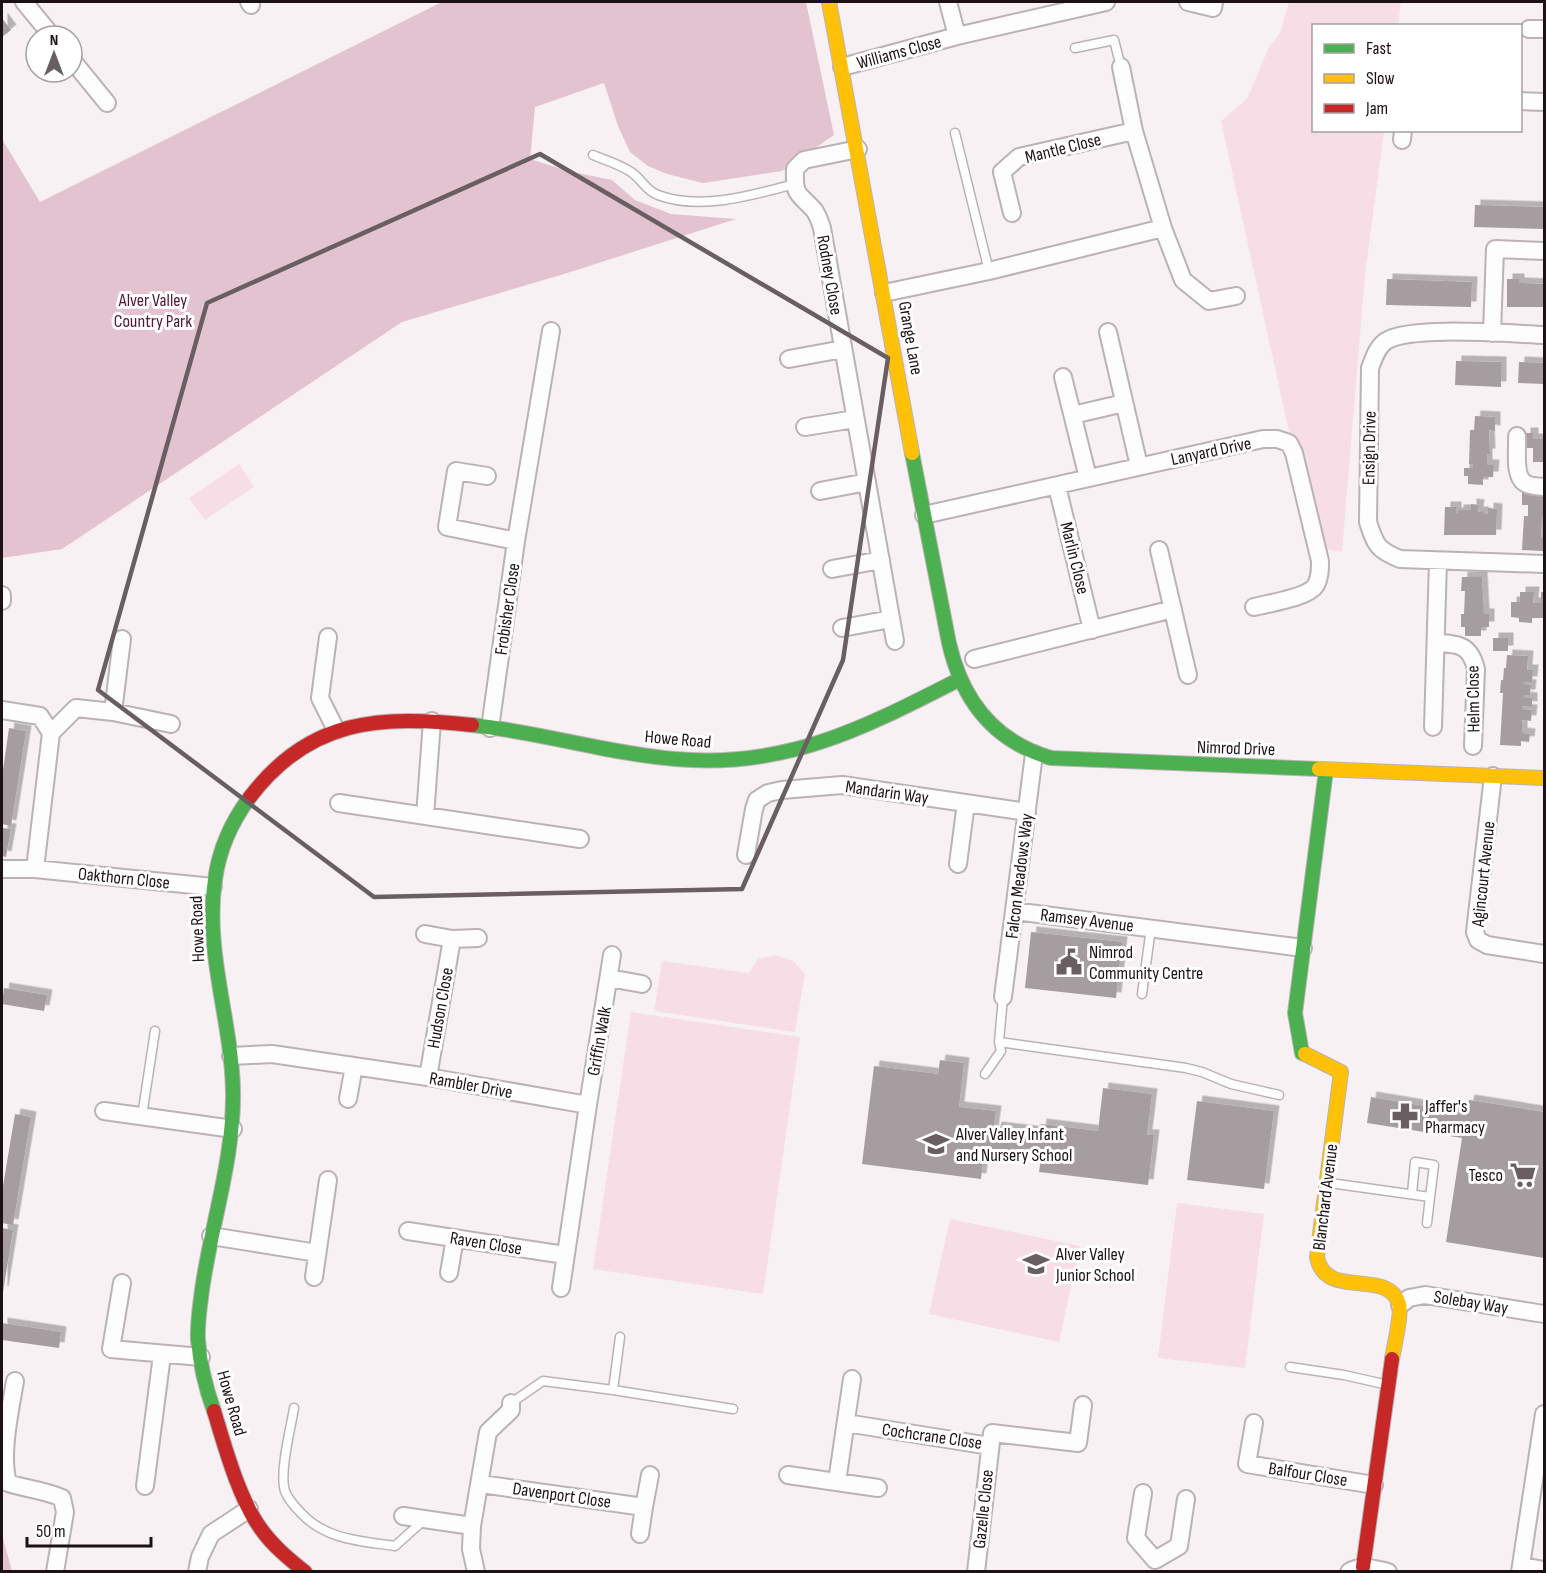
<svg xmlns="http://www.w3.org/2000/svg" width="1546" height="1573" viewBox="0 0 1546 1573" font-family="'Sofia Sans Condensed',sans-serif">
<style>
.green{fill:#f7dde6}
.forest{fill:#e2c3cf}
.building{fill:#a69da0;filter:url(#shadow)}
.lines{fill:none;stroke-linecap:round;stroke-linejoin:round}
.lane-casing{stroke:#bab2b5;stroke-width:11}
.street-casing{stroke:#bab2b5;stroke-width:20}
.fast-casing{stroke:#bab2b5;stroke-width:16}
.slow-casing{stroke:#bab2b5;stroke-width:16}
.jam-casing{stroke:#bab2b5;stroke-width:16}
.lane{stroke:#fefdfd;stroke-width:8}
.street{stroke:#fefdfd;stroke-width:16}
.fast{stroke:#4caf50;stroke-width:14}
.slow{stroke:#ffc107;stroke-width:14}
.jam{stroke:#c62828;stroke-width:14}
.marked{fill:none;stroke:#695f63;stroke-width:4.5;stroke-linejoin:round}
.labels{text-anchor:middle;stroke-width:6;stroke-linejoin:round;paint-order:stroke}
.street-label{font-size:18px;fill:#1c1115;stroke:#fff}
.park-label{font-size:18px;fill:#541835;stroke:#fff}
.poi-label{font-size:18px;fill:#1c1115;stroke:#fff;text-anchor:start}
</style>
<defs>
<filter id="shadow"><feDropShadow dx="5.5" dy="-5.5" stdDeviation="0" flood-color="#0004"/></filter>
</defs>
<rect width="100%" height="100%" fill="#f8f1f3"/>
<path class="green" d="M1289 2H1401L1398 25 1314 26V130L1384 131 1365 275 1342 552 1324 549 1289 432 1221 121 1247 99 1269 47 1280 33Z
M239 464 254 487 205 520 189 498Z
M775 955 793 961 805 974 795 1032 654 1011 662 961 749 973 758 959Z
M631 1012 800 1037 763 1294 593 1269Z
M1177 1203 1264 1214 1245 1368 1158 1358Z
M950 1219 1080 1246 1059 1342 929 1314Z"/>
<path class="forest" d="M442 2H806L834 135 782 171 703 183 667 174 648 166 630 152 618 126 604 83 535 107 530 159 568 171 612 180 635 200 671 214 736 219 564 274 402 322 62 549 2 558V139L40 202Z
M2 1535 12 1571H2Z"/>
<path class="building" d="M2 18 11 30 2 37Z
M1475 205 1544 207V229L1474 227Z
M1387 279 1472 282 1471 307 1386 305Z
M1507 279H1519V283L1544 284V307H1507Z
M1456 361 1501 362V387L1455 385Z
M1519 362 1544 363V384L1518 383Z
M1475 416 1495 417V431L1489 430 1490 454H1487V465H1494L1493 477H1483V485L1468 484V476H1464V468H1473V464H1469L1470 430H1474Z
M1525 433H1533V439H1544V462H1533V448H1525Z
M1522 493 1544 495V517H1542L1541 537 1544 538 1543 551 1522 550 1524 516H1528V505H1522Z
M1471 504 1479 505 1478 512H1483V513L1488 514V508L1497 509 1496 535H1444L1445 507H1456V513H1458V510H1471Z
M1462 577H1482L1484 614H1489V627H1481V636H1465V627H1461V614H1464L1465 591H1461Z
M1520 592H1534L1533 603H1541V592H1544V618H1532V623L1519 622V618L1511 617V602H1520Z
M1493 638H1508V651H1493Z
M1507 655 1528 656 1527 670H1533L1532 682H1524V684L1531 685 1530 695H1523V697L1532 698V707L1522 706V709L1532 710 1531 721 1522 720V733L1530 734 1529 742 1521 741V746L1500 745 1503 693H1500L1501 680H1503L1504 668H1506Z
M9 728 26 731 11 826 2 824V777Z
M2 828 11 829 6 857 2 856Z
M1031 932 1122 942 1116 998 1025 988Z
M4 988 47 995 44 1011 2 1004Z
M940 1060 964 1063 959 1107 996 1111 992 1140H994L996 1127 1040 1132 1041 1124 1098 1131 1103 1088 1152 1094 1147 1135H1154L1148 1185 1039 1172 1041 1157 1006 1152 1005 1163 983 1161 981 1179 862 1164 874 1066 938 1074Z
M1371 1097 1466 1113 1469 1100 1544 1112V1258L1446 1242 1462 1138 1367 1123Z
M1197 1101 1274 1111 1264 1189 1187 1180Z
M15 1114 31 1117 13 1225 2 1223V1192Z
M2 1228 13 1230 3 1292H2Z
M2 1323 61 1332 59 1348 2 1340Z"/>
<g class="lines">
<g class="lane-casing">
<path id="lane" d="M1075 48 1114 40 1121 67
M955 133 989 271
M593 155C605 160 619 164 631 172 641 178 646 191 658 195 700 211 754 195 794 184
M1142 994 1151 928
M1003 997 999 1042 1186 1068 1202 1072 1231 1084 1279 1095
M985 1074 1001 1051 999 1042
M142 1116 155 1031
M1330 1183 1430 1197 1427 1223
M1412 1194 1415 1162 1434 1165 1430 1197
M1290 1367 1344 1375 1388 1385
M613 1390 733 1409
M511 1403 543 1381 613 1390 620 1337
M294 1408C291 1427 279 1473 285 1491 288 1499 295 1507 301 1513 326 1540 361 1541 395 1546L424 1520"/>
</g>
<g class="street-casing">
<path id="street" d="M24 2 52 36
M249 2 251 5
M948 2 957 36
M1188 2 1213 8 1214 2
M1529 29H1544
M72 60 107 103
M842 67 957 36 1106 2
M1520 101 1544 102
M1402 140 1403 130
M858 149 804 160 795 169C794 197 798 192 814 210 818 215 820 222 822 228L895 641
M1012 213 1002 172 1019 157 1134 131
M1163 228 1183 280 1209 301 1236 296
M884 293 989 271 1163 228 1134 131 1121 67
M1108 332 1139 466
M1492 333 1495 249 1544 251
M1544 335C1513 334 1409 325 1386 341 1377 347 1374 358 1370 368L1368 522C1375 544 1377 550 1400 559L1544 564
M789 359 843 349
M1063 377 1088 478
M1073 415 1124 403
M805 427 855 419
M1517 436C1518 448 1513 476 1525 483 1530 487 1538 486 1544 487
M487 476 456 471 447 527 516 541 490 728
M1057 486 1092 630
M820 491 867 482
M924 515 1263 439H1277L1289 443 1294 453 1320 561C1320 570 1320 577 1316 585 1308 598 1269 603 1254 607
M516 541 551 331
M1159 550 1188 675
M832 569 881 560
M2 601V595
M842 628 891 619
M328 637 320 698 336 730
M1436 643C1458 644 1470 644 1476 669L1473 746
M974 659 1173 609
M2 710 40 716 51 733 35 869
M113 712 122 639
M1433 727 1438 561
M51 733 76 708 113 712 171 724
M1493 776 1475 932 1478 940 1487 945 1544 954
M339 803 580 839
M425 816 432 721
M746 855 754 809 757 800 768 793 782 790 842 785 1027 812
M958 864 966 803
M2 869H35L213 887
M1014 911 1303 948
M425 934 452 939 478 938
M609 978 642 984
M1003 997 1034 754
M231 1056 272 1054 428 1077 588 1105
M428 1077 452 939
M348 1099 354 1066
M104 1111 233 1129
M408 1231 565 1255
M211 1236 317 1253
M449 1273 455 1238
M314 1277 328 1180
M122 1283 111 1349 201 1357
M561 1288 588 1105 612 955
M1400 1305 1409 1298 1425 1295 1544 1314
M15 1381C10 1412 0 1454 8 1483 26 1489 44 1490 62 1498L65 1512 55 1572
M846 1423 990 1446
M1254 1423 1247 1464 1374 1485
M788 1475 878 1488
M837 1482 852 1379
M481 1484 644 1507 650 1475
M145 1486 162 1355
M1143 1493 1136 1538 1155 1560 1179 1546 1186 1499
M403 1516 472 1526
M640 1534 644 1507
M1522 1566 1544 1570
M197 1572 200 1557 211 1534 249 1509
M476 1572 471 1549 472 1526 488 1432 511 1410V1403
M976 1572 992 1433 1078 1443 1083 1405
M1349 1572C1361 1564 1374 1569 1388 1572
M1520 1572 1544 1414"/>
</g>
<g class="fast-casing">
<path id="fast" d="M912 453 949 643C962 700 993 741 1051 758L1319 769
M472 725C540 732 606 753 675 759 786 769 864 728 960 679
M1305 1054 1302 1053 1295 1013 1326 770
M214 1411C206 1389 200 1364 198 1340 197 1324 200 1306 202 1290 211 1225 234 1159 233 1092 232 1021 204 951 215 880 219 850 232 821 250 797"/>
</g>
<g class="slow-casing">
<path id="slow" d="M829 2 912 453
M1319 769 1544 778
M1305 1054 1341 1072 1317 1257C1325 1301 1388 1267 1399 1304 1402 1312 1394 1348 1392 1359"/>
</g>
<g class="jam-casing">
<path id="jam" d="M250 797C310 718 381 715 472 725
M214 1411C225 1447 239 1499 261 1529 273 1546 289 1559 305 1572
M1363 1567 1392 1359"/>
</g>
<use href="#lane" class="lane"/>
<use href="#street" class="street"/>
<use href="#fast" class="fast"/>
<use href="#slow" class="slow"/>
<use href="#jam" class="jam"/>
</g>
<path class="marked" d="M540 154 888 358 843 660 742 889 374 897 98 690 207 303Z"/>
<defs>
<g id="civic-bare" transform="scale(2.07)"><path d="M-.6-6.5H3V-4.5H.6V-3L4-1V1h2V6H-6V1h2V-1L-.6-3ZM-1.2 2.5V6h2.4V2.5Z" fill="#695f63" stroke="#fff" stroke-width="2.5" paint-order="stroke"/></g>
<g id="pharmacy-bare" transform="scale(2.07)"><path d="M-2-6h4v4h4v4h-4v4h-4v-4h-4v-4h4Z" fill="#695f63" stroke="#fff" stroke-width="2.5" paint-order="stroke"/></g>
<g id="school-bare" transform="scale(2.07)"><path d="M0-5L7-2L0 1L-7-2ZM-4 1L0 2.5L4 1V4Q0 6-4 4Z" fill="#695f63" stroke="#fff" stroke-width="2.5" paint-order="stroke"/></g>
<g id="supermarket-bare" transform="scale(2.07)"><path d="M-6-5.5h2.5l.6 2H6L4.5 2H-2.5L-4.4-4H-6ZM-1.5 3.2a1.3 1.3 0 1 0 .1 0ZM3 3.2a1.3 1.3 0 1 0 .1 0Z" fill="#695f63" stroke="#fff" stroke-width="2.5" paint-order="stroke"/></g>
</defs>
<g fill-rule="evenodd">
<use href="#civic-bare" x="1069" y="962"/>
<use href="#pharmacy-bare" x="1405" y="1116"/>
<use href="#school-bare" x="936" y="1144"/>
<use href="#supermarket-bare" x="1523" y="1175"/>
<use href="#school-bare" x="1036" y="1264"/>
</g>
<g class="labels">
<g class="street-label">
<text transform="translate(899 52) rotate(-15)" y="6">Williams Close</text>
<text transform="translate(1063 148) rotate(-14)" y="6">Mantle Close</text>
<text transform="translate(830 275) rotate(80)" y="6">Rodney Close</text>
<text transform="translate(911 338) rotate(80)" y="6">Grange Lane</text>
<text transform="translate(1369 448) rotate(-89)" y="6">Ensign Drive</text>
<text transform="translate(1211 451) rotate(-12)" y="6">Lanyard Drive</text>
<text transform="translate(1075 558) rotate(76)" y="6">Marlin Close</text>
<text transform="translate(507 609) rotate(-82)" y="6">Frobisher Close</text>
<text transform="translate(1473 699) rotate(-91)" y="6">Helm Close</text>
<text transform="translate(678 739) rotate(5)" y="6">Howe Road</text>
<text transform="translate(1236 748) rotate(2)" y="6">Nimrod Drive</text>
<text transform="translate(887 792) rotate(8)" y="6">Mandarin Way</text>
<text transform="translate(1483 874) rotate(-84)" y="6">Agincourt Avenue</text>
<text transform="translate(1019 876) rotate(-83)" y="6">Falcon Meadows Way</text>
<text transform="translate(124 878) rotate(6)" y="6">Oakthorn Close</text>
<text transform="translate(1087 920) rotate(7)" y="6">Ramsey Avenue</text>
<text transform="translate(197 929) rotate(-92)" y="6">Howe Road</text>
<text transform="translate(440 1008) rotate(-80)" y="6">Hudson Close</text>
<text transform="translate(599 1041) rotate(-80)" y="6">Griffin Walk</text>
<text transform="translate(471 1085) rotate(10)" y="6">Rambler Drive</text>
<text transform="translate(1325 1197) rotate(-83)" y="6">Blanchard Avenue</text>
<text transform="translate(486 1243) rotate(9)" y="6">Raven Close</text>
<text transform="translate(1471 1302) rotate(9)" y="6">Solebay Way</text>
<text transform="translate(232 1403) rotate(74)" y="6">Howe Road</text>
<text transform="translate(932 1436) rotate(8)" y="6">Cochcrane Close</text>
<text transform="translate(1308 1474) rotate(9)" y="6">Balfour Close</text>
<text transform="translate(562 1495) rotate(8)" y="6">Davenport Close</text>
<text transform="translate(983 1509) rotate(-84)" y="6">Gazelle Close</text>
</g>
<g class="park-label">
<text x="153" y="306">Alver Valley<tspan x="153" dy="21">Country Park</tspan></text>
</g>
<g class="poi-label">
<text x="1089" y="958">Nimrod<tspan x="1089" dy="21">Community Centre</tspan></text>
<text x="1425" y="1112">Jaffer's<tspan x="1425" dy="21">Pharmacy</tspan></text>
<text x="956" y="1140">Alver Valley Infant<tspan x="956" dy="21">and Nursery School</tspan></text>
<text x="1503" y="1181" text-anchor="end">Tesco</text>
<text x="1056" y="1260">Alver Valley<tspan x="1056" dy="21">Junior School</tspan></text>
</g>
</g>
<rect width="1546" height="1573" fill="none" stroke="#1c1115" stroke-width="6"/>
<rect x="1312" y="24" width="210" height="108" fill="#ffffff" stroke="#a4a0a1" stroke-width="1.5"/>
<rect x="1324" y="44" width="30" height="9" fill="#4caf50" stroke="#a4a0a1" stroke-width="1.5"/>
<text x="1366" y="54" font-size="18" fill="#1c1115">Fast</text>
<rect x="1324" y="74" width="30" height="9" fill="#ffc107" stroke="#a4a0a1" stroke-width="1.5"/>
<text x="1366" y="84" font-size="18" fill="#1c1115">Slow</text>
<rect x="1324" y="104" width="30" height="9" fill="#c62828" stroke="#a4a0a1" stroke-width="1.5"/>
<text x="1366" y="114" font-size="18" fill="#1c1115">Jam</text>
<g transform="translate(54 54)"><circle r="28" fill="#ffffff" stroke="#a4a0a1" stroke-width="1.5"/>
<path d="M0-4.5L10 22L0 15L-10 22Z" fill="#695f63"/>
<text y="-9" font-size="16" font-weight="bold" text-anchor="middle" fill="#1c1115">N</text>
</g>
<path d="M27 1537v9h124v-9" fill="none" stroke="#1c1115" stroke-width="3"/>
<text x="36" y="1537" font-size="18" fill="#1c1115" stroke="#ffffff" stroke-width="4.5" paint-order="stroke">50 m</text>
</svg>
